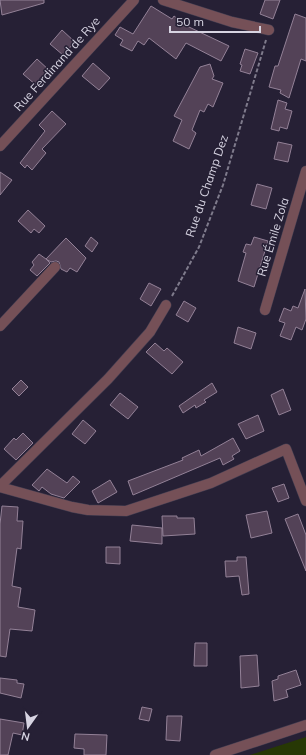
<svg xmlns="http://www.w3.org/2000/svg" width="306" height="755" viewBox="0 0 306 755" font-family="Mulish,sans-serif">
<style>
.green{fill:#273805}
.building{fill:#534257;stroke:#938197}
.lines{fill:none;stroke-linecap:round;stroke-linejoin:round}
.minor-casing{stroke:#423d51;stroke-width:11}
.path{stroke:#7f7b8c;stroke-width:2;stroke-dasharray:4 2;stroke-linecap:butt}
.minor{stroke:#755057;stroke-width:10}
.labels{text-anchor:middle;stroke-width:3;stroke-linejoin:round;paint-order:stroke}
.street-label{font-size:12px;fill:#d7d4e2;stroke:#262035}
</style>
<rect width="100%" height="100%" fill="#262035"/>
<path class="green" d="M306 737V755H250Z"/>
<path class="building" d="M0 0H44V3L2 15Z
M265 0H280L273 19 260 14Z
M151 6 172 19 174 16 189 27 229 46 221 61 186 43 176 59 149 38 144 45 138 41 132 51 120 45 123 40 115 35 120 27 133 34Z
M295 14 306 18V61L301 59 289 98 280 93 281 90 269 87 275 66H278Z
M62 30 75 42 63 55 50 44Z
M245 49 258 53 250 74 240 71 242 65 240 64Z
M37 59 50 71 36 85 23 74Z
M93 63 110 78 99 90 82 76Z
M210 64 214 76 212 79 223 83 213 107 208 104 204 112 200 110 192 130 196 133 189 149 173 141 182 120 174 116 200 67Z
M278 100 287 103 285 109 292 111 287 129 280 127 279 131 271 129Z
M52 111 66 124 42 149 46 153 32 170 27 165 25 168 20 163 45 131 39 125Z
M278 142 292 145 288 162 274 159Z
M0 172 12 180 0 195Z
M257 184 272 188 266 209 251 205Z
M28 210 45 226 39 233 34 229 31 233 18 221Z
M91 237 98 243 92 252 85 246Z
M254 237 268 241 254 287 238 281 246 253 243 252 246 244 251 245Z
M66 238 86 258 77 272 70 268 67 272 61 269 59 262 56 261 51 262 46 259 50 263 37 276 30 270 34 265 32 262 39 254 46 259Z
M149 283 161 289 151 306 140 299Z
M305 289 306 319 302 330 296 327 291 340 280 336 285 323 279 321 284 308 291 311 293 306 298 308Z
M184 301 196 308 188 322 176 315Z
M238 327 256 333 251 349 234 343Z
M155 343 164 351 167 348 183 362 172 374 146 352Z
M21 380 28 387 19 396 12 389Z
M212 383 217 392 204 400 206 402 196 408 195 405 183 413 179 406Z
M283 389 291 410 279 415 271 395Z
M120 393 138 407 128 419 110 405Z
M258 415 264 431 246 439 238 424Z
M83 420 96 431 85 444 72 434Z
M23 433 33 443 16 460 4 449 14 438 16 440Z
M233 438 240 451 232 456 234 459 223 465 220 458 133 495 128 481 183 460 182 458 199 450 201 456Z
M47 469 67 483 73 476 80 482 64 498 51 494 42 487 39 491 32 485Z
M110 480 117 492 98 503 92 491Z
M284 484 289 498 278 502 272 488Z
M2 506 18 507 17 521H23L21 549 17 548 12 586 21 588 18 607 35 610 32 631 10 629 6 657 0 656V524Z
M267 511 272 533 251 538 246 515Z
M298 514 306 535V571L285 519Z
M162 516H177V518H194L195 534 163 536Z
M132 525 162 528V544L130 541Z
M106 547H120V564L106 563Z
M237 557H246L249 594 242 595 239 576 226 577 225 561H237Z
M195 643H207V666H194Z
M257 655 259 686 241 688 240 656Z
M296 670 301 685 286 690 288 697 274 701 272 681 278 679V676Z
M0 678 17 680V683L24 684 21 698 0 693Z
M142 707 152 709 149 721 139 719Z
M167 716H182L180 741 166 740Z
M0 719 24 723 22 735 13 733 8 755H0Z
M75 734 107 735 106 755H84V749L74 748Z"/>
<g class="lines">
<g class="minor-casing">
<path id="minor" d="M163 0 232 22 269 30
M0 146 134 0
M265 310 306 171
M0 326 55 267
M0 486 108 379 150 332 166 305
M0 487 72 507 88 510 126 511 211 483 286 449 306 501
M215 755 306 725"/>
</g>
<path class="path" d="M172 296 199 247 223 185 266 40"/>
<use href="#minor" class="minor"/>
</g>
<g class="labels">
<g class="street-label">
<text transform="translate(57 64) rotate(-48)" y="4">Rue Ferdinand de Rye</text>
<text transform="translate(207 186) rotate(-71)" y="4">Rue du Champ Dez</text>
<text transform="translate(273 237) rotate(-73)" y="4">Rue Émile Zola</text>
</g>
</g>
<g transform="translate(28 727) rotate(194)" stroke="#262035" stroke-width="3" paint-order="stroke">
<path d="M0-3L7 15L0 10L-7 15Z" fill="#d7d4e2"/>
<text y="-6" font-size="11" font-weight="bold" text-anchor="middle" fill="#d7d4e2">N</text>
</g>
<path d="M170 26v6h90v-6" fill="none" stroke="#d7d4e2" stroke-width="2"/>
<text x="176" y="26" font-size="12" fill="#d7d4e2" stroke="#262035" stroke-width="3" paint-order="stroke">50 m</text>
</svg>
